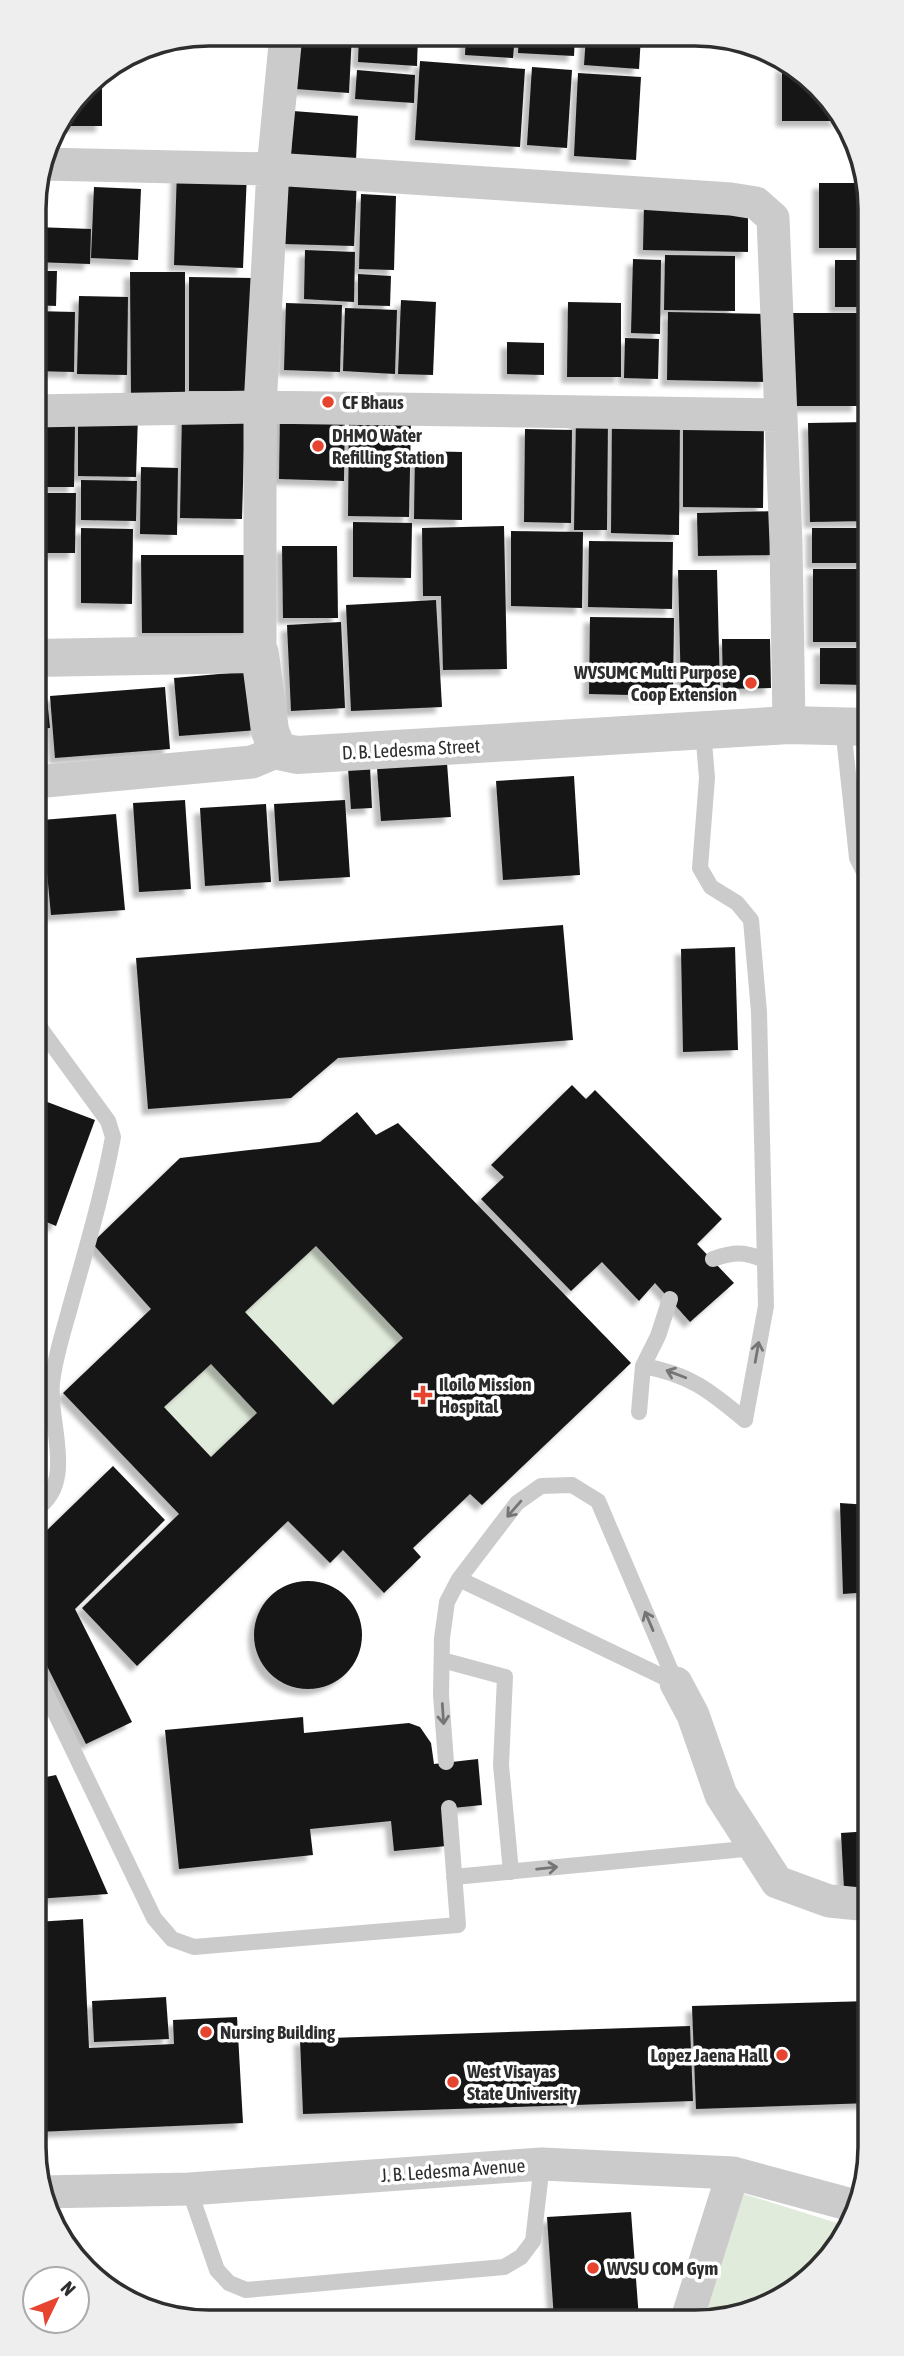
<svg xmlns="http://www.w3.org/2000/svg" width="904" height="2356" viewBox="0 0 904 2356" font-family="'Asap Condensed',sans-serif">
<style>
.green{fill:#e1ebdb}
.building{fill:#151515;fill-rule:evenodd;filter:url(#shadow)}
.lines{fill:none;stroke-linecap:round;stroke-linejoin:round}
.service{stroke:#cbcbcb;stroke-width:16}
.minor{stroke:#cbcbcb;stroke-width:33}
.tertiary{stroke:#cbcbcb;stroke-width:38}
.oneway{stroke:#757575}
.poi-dot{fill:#e6442e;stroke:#fff;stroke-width:2.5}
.labels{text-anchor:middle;stroke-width:7;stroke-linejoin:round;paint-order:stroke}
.poi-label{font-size:19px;font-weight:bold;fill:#2e2e2e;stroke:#fff;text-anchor:start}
.street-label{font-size:19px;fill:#2e2e2e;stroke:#fff}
.rim{fill:none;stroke:#2e2e2e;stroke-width:3.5}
</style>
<defs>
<filter id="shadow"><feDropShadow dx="-6" dy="6" stdDeviation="2" flood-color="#0004"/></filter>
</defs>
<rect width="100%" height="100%" fill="#fff"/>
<path class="green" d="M316 1246 403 1338 333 1405 245 1312Z
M211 1364 257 1413 211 1457 164 1407Z
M741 2193 850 2227 828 2263 784 2299 730 2319H701Z"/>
<path class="building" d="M299 34H352L349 93 296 89Z
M359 34 418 35 417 66 358 62Z
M466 35H515L513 58 465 55Z
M519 35 575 36 574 56 518 53Z
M586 36H641L639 69 584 65Z
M420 61 525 69 520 147 415 140Z
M782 64 820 85 839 121H782Z
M532 67 572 70 567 148 527 145Z
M106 69V76H93Z
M357 70 415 75 414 103 355 99Z
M578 73 641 77 636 160 574 156Z
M88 83H102V126H68V109Z
M293 111 358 116 356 160 291 156Z
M64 114V134H50L51 131Z
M177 170 247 173 243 268 174 265Z
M287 176 357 179 354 246 285 244Z
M819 183H867V248H819Z
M94 187 141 189 138 260 91 258Z
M361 194 396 196 394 270 359 269Z
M644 205 748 206V252L643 250Z
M35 227 91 229 90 264 35 262Z
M305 250 355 252 354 302 304 299Z
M665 255 735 256V311L664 310Z
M633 259 661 260 660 334 631 333Z
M835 260H867L868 307H835Z
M34 271H57L56 306 34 305Z
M130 272H185V395H131Z
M358 274 391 276 390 306 358 305Z
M189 277 252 278 253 391H189Z
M79 296 128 297 127 375 77 374Z
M401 300 436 302 433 375 398 374Z
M568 302 621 303V377H567Z
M286 303 342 305 340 372 284 370Z
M345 308 397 310 395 374 343 371Z
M34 311 75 312 74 372 34 371Z
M668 312 768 314 767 382 667 380Z
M793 313H858V406H793Z
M625 338 659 339 658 379 624 378Z
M507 342 544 343V375L507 374Z
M280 412 345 413 344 481 279 479Z
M182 413 245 415 242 519 180 518Z
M78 414 138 415 136 477 78 476Z
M612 417 680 419 679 535 611 533Z
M576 419H608L607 530H574Z
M683 419 764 421 763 508 683 507Z
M349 422 411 423 409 517 348 516Z
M868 422V521L810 522 808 423Z
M34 425H75L74 487H34Z
M525 429 572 430 571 523 524 522Z
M415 451 462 452V520L414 519Z
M141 467 178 468 177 535 140 534Z
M81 480 137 481 136 521 81 520Z
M34 493H76L75 553H34Z
M776 511 777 555 698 556 697 513Z
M353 522 412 523 411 578 353 577Z
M504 526 507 669 443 670 441 596H423L422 528Z
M81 528 133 529 132 604 81 603Z
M812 528H868V563H812Z
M511 531 583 532 582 608 511 606Z
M589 541 673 542 672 609 588 607Z
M282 546H337L338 618H283Z
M141 555H251L252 633H142Z
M813 569H868V642H813Z
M678 570H717L720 691 681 692Z
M436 600 442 707 351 711 346 605Z
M590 617 674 618 673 696 589 694Z
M341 622 345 708 291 711 287 625Z
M722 639H770L771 688 723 689Z
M820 648H868V685L820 684Z
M253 671 258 730 179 736 174 678Z
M34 679H45L50 728 34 729Z
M165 687 170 749 55 758 50 696Z
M447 763 451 817 381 821 377 768Z
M370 767 372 808 351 809 348 768Z
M574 776 580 875 503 880 496 781Z
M185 800 191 889 139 892 133 803Z
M345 800 350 877 279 881 274 804Z
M266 804 271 882 205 886 200 808Z
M116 814 125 910 51 915 42 820Z
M563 925 573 1040 338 1058 291 1098 148 1109 136 958Z
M735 947 738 1050 683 1052 681 949Z
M572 1085 586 1099 595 1090 722 1219 697 1244 734 1283 690 1322 655 1283 639 1301 602 1262 571 1291 481 1199 504 1177 491 1165Z
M35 1096 41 1098 35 1112Z
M42 1100 95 1120 56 1226 35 1217V1119Z
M357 1112 376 1135 398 1123 631 1363 482 1505 470 1494 413 1548 421 1557 384 1593 343 1550 330 1563 288 1521 137 1666 82 1608 179 1514 63 1393 151 1309 92 1243 180 1158 320 1142ZM316 1246 403 1338 333 1405 245 1312ZM211 1364 257 1413 211 1457 164 1407Z
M113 1466 165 1520 75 1609 132 1722 86 1744 36 1644V1541Z
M840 1503 869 1505 870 1592 843 1594Z
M254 1635a54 54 0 1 1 108 0a54 54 0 1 1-108 0Z
M303 1717 304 1733 409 1723 420 1727 431 1743 434 1764 478 1759 482 1805 443 1809 447 1846 394 1851 391 1821 310 1829 313 1855 179 1869 165 1730Z
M56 1775 108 1894 36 1899V1779Z
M870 1831V1888L844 1889 841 1833Z
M83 1919 89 2048 174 2044 173 2020 237 2017 243 2123 37 2132 36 1922Z
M166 1997 169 2039 94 2042 92 2001Z
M870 2001V2103L696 2109 692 2006Z
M690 2026 693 2101 303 2114 300 2039Z
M631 2212 639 2319H554L547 2217Z
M548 2309V2319H406V2317Z"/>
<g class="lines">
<path class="service" d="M843 727 857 858 865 874 868 875
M35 1021 108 1121 113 1137C103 1192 87 1246 72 1300 65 1327 55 1355 52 1383 48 1424 77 1482 36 1509
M713 1259C733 1252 744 1251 764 1260
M643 1366C689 1374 709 1390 745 1420L766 1306 759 1012 751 920 737 903 711 887 700 868 707 778 703 730
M639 1412 643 1366 658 1336 670 1299
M459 1579 676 1683
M442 1660 505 1677 501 1765 511 1872
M36 1673 154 1918 172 1939 194 1947 458 1925 449 1808
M446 1762 441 1695 442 1638 447 1602 459 1579 517 1503 541 1486 572 1485 598 1501 676 1683
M454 1877 755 1848
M189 2189 217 2270 229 2283 246 2290 504 2267 521 2257 533 2241 542 2164"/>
<path class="minor" d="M42 164 273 169 731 199 756 203 773 218 786 543 789 725
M34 411 260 407 780 415
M260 654V407L273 169 286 34
M35 782 252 762 278 751
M676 1683 693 1715 721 1795 777 1882 829 1901 870 1905
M42 2192 189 2189 542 2164 733 2173 859 2207
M687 2319 733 2173"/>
<path class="tertiary" d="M34 658 260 654 270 731 278 751 297 755 789 725 868 727"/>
</g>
<defs><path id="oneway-shaft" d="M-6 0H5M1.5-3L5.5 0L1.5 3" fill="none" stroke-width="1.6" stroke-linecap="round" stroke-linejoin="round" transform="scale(1.75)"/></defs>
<g class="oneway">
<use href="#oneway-shaft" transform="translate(757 1352) rotate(-80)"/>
<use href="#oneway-shaft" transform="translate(676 1374) rotate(-159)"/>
<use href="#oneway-shaft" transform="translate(514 1509) rotate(131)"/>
<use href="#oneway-shaft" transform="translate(649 1621) rotate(-113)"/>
<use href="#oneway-shaft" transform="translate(443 1714) rotate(86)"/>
<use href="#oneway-shaft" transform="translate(547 1868) rotate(-6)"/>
</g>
<g class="poi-dot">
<circle cx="328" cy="402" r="7"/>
<circle cx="318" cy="446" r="7"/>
<circle cx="751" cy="683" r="7"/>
<path d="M419.5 1384.5h7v7h7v7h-7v7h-7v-7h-7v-7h7z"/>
<circle cx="206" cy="2032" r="7"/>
<circle cx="782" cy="2055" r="7"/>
<circle cx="453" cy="2082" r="7"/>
<circle cx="593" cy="2268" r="7"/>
</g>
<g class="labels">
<g class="poi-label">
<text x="342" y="409">CF Bhaus</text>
<text x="332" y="442">DHMO Water<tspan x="332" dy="22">Refilling Station</tspan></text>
<text x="737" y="679" text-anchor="end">WVSUMC Multi Purpose<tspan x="737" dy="22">Coop Extension</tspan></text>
<text x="439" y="1391">Iloilo Mission<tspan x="439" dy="22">Hospital</tspan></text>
<text x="220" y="2039">Nursing Building</text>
<text x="768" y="2062" text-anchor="end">Lopez Jaena Hall</text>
<text x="467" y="2078">West Visayas<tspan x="467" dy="22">State University</tspan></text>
<text x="607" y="2275">WVSU COM Gym</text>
</g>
<g class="street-label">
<text transform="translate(411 749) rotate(-3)" y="7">D. B. Ledesma Street</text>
<text transform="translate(453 2170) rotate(-4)" y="7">J. B. Ledesma Avenue</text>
</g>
</g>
<path d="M0 0H904V2356H0ZM209 46H695A163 163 0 0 1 858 209V2147A163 163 0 0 1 695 2310H209A163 163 0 0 1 46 2147V209A163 163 0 0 1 209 46Z" fill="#eee" fill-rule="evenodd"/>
<path class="rim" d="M209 46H695A163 163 0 0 1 858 209V2147A163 163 0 0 1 695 2310H209A163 163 0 0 1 46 2147V209A163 163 0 0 1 209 46Z"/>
<g transform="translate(56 2300) rotate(47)"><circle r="33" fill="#ffffff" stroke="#ababab" stroke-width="2"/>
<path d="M0-5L12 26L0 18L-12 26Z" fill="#e6442e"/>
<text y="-10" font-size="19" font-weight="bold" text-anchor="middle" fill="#2e2e2e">N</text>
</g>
</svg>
